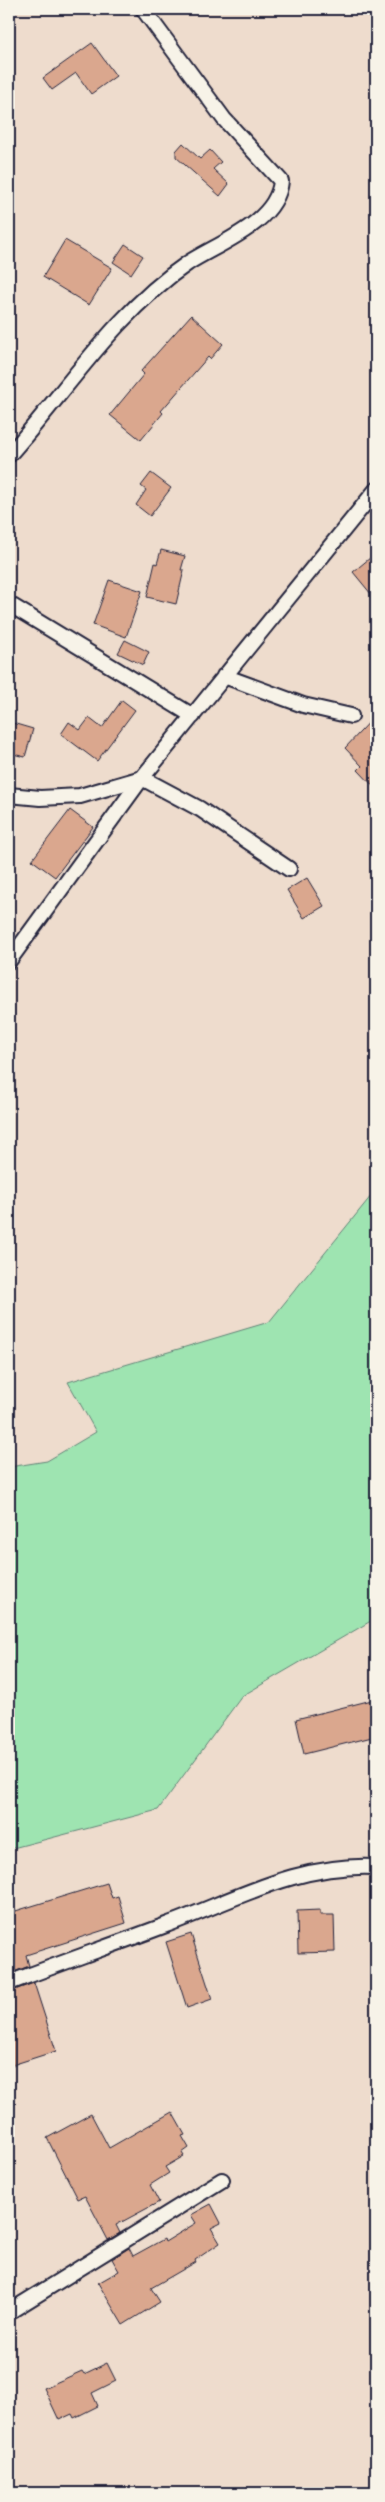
<svg xmlns="http://www.w3.org/2000/svg" width="385" height="2502" viewBox="0 0 385 2502" font-family="'Architects Daughter',sans-serif">
<style>
.green{fill:#9ee4b1;stroke:#608376}
.building{fill:#daa78e;stroke:#22223b}
.lines{fill:none;stroke-linecap:round;stroke-linejoin:round}
.minor-casing{stroke:#22223b;stroke-width:18}
.minor{stroke:#f7f3e8;stroke-width:14}
</style>
<rect width="100%" height="100%" fill="#eedccd"/>
<filter id="ink" filterUnits="userSpaceOnUse"><feTurbulence type="fractalNoise" baseFrequency=".02" numOctaves="2"/><feDisplacementMap in="SourceGraphic" scale="10" xChannelSelector="R" yChannelSelector="G"/><feConvolveMatrix kernelMatrix="1 2 1 2 8 2 1 2 1" color-interpolation-filters="sRGB"/></filter>
<g filter="url(#ink)">
<path class="green" d="M376 1190V1618L242 1696 158 1810 9 1849V1467L47 1461 96 1432 68 1382 269 1322Z"/>
<path class="building" d="M92 43 116 76 91 94 76 73 52 90 43 78Z
M183 143 200 159 210 150 221 162 213 169 229 184 220 196 176 157V151Z
M65 240 112 268 89 305 43 277Z
M125 244 143 256 131 274 113 262Z
M191 315 223 344 210 359 208 357 161 411 163 413 141 440 110 415 144 374 141 371Z
M151 473 171 488 150 516 136 505 146 490 141 486Z
M161 550 185 556 181 570H184L176 604 147 597 155 563 157 564Z
M376 553V600L353 572Z
M109 580 142 591 126 637 93 625Z
M125 640 149 652 143 665 118 653Z
M122 700 135 710 97 761 61 734 69 722 80 730 89 718 102 728Z
M376 715V789L358 770 362 766 345 748Z
M9 722 33 729 25 757 9 753Z
M70 810 93 827 55 877 32 860Z
M307 878 324 906 304 918 287 890Z
M376 1699V1736L304 1754 296 1719Z
M107 1883 112 1898 118 1896 126 1923 26 1955 29 1966 9 1974V1913Z
M320 1910V1915H334L335 1952 298 1953 297 1911Z
M191 1934 212 1999 187 2008 166 1942Z
M34 1983 56 2051 9 2066V1992Z
M172 2112 185 2135 182 2136 189 2148 182 2153 184 2156 165 2167 169 2173 150 2185 159 2202 116 2225 120 2233 108 2240 85 2196 78 2199 47 2138 91 2114 109 2148Z
M211 2204 221 2223 211 2228 220 2243 195 2260 196 2262 151 2288 160 2302 123 2325 98 2283 119 2271 112 2259 129 2248 133 2256 164 2239 165 2242 196 2223 191 2215Z
M107 2363 116 2381 92 2393 98 2406 74 2418 72 2414 59 2420 44 2388 82 2371 84 2374Z"/>
<g class="lines">
<g class="minor-casing">
<path id="minor" d="M9 455C67 390 115 313 188 263 219 243 277 223 281 181L224 119 143 9
M9 604 193 716
M224 676 303 705 351 716
M9 795 40 798 80 796 142 778 200 809 289 869
M9 961 142 778 376 490
M9 1983C61 1963 113 1945 166 1925 237 1899 298 1863 376 1867
M9 2312 222 2180"/>
</g>
<use href="#minor" class="minor"/>
</g>
</g>
<rect width="385" height="2502" fill="none" stroke="#f7f3e8" stroke-width="30"/>
<rect x="15" y="15" width="355" height="2472" fill="none" stroke="#22223b" stroke-width="2" filter="url(#ink)"/>
</svg>
